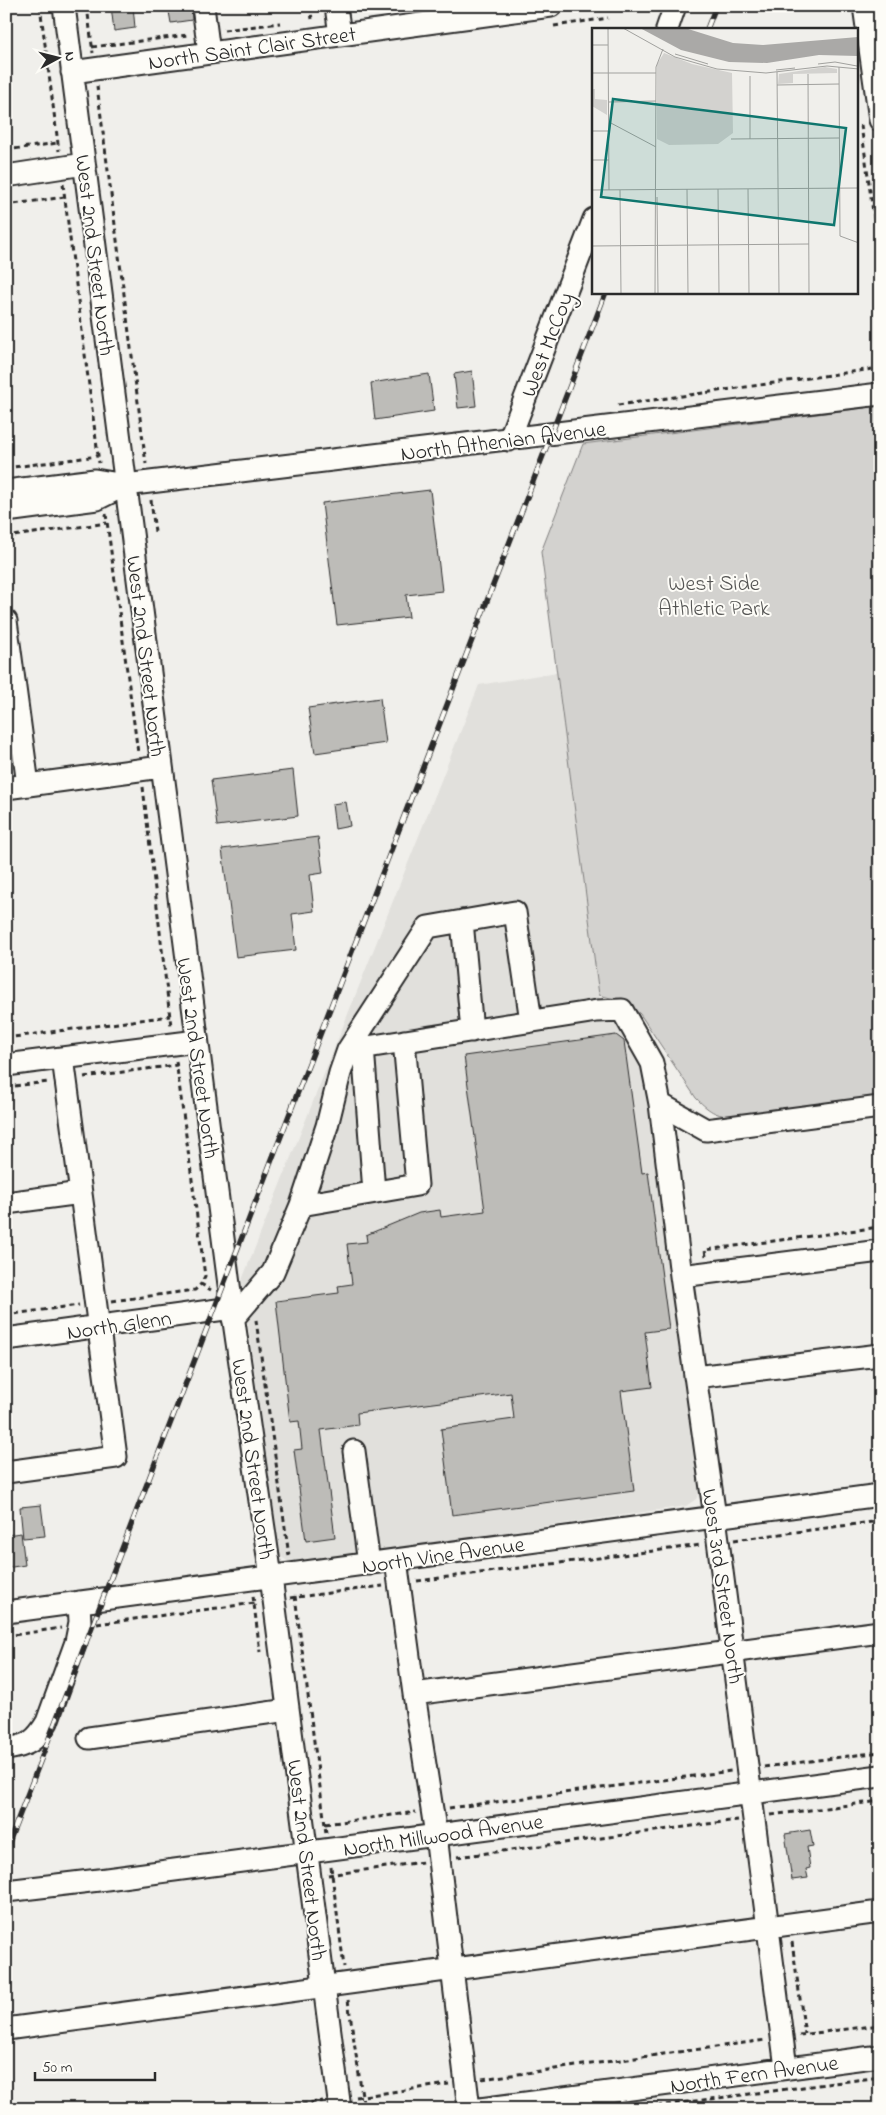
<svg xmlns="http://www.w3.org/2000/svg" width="886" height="2115" viewBox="0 0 886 2115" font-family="'Indie Flower',sans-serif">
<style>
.built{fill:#e1e0dc}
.green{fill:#d3d2cf;stroke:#7f7e7d}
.building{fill:#bdbcb8;stroke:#2b2b2b}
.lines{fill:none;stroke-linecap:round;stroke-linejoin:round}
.minor-casing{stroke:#2b2b2b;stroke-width:25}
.path{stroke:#2b2b2b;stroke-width:3;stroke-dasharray:5 4;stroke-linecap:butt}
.minor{stroke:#fdfcf7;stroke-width:21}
.rail-casing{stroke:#2b2b2b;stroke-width:5.5}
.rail{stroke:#fdfcf7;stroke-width:4;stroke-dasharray:11;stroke-linecap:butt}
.labels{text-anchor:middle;stroke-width:4;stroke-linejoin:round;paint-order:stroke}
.street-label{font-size:22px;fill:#2b2b2b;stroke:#fdfcf7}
.park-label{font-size:22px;fill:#555554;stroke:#fdfcf7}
.inset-road{fill:none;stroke:#a1a19e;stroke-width:1}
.view{fill:#0f766e;fill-opacity:0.15;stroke:#0f766e;stroke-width:2.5}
.inset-edge{fill:none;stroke:#2b2b2b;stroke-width:2.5}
</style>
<rect width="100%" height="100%" fill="#f0efeb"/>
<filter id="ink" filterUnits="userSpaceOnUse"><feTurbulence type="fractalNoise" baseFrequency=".02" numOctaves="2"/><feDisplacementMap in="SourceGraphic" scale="10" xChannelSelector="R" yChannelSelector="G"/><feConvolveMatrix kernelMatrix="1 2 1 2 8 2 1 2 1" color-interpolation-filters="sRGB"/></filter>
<g filter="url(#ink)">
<path class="built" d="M557 672 599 995 600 1020 628 1027 650 1070 701 1489 696 1499 686 1506 302 1562 288 1561 279 1556 242 1280 479 685Z"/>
<path class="green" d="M880 406V1098L738 1117C717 1116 711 1113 696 1098L640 1014 626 1002 599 995 541 552 583 444Z"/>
<path class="building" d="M111 6H133L135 28 114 31Z
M168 6H191L192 20 171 23Z
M472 371 476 406 458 408 454 374Z
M429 374 434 411 375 420 371 383Z
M430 490 442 591 406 595 409 617 337 625 322 503Z
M380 698 386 743 315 753 308 708Z
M293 770 298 816 217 826 211 780Z
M346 802 350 826 335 829 332 804Z
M318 837 323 873 310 875 314 911 292 914 296 950 236 957 222 849Z
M616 1035 624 1041 642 1173 648 1172 669 1329 645 1332 652 1387 621 1391 634 1491 452 1515 441 1429 514 1419 511 1393 357 1413 358 1425 321 1430 335 1537 306 1541 294 1450 302 1449 299 1421 290 1422 276 1301 339 1293 338 1286 352 1284 347 1244 367 1242 366 1235 419 1213 440 1210 441 1217 485 1211 464 1056Z
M41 1505 45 1536 23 1538 20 1507Z
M21 1533 25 1565 6 1568V1535Z
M810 1830 813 1846 807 1847 810 1868 806 1869 808 1878 792 1880 785 1834Z"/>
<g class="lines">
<g class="minor-casing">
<path id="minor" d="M64 6 232 1308 271 1577 340 2109
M203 6 209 53
M336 6 340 35
M864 6 880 120
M667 29 675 6
M72 72 551 6
M6 176 84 164
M509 440 594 219
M6 491 95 480 125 485 880 394
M6 511 97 499 125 485
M6 621 28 785
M6 788 161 767
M462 921 472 1031
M363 1047 374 1192
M348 1050 428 927 515 912 531 1021
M6 1065 197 1041
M660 1104 706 1130 880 1107
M6 1203 81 1193
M301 1205 417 1185 404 1041
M681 1276 880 1251
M233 1319 273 1272 301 1205 327 1126 340 1073 348 1050 597 1011 622 1010 652 1063 660 1104 681 1276 715 1517 786 2068
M6 1339 232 1308
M695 1377 880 1355
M354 1451 369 1564
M6 1472 116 1457 63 1058
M396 1560 414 1694 436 1835 469 2109
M6 1612 880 1495
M414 1694 880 1632
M89 1738 288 1710
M6 1749C28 1746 36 1741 47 1722L76 1642 80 1622 79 1602
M6 1891 99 1880 880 1776
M6 2029 880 1912
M480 2109 880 2056"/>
</g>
<path class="path" d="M40 6 59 151
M87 6 93 53
M310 6 312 19
M554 26 608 18
M224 30 280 23
M92 47 188 35
M97 86 146 464
M861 125 880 263
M6 150 58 143
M63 184 99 463
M6 205 65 197
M618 405 880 368
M6 468 98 456
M151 500 155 532
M106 514 138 753
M6 537 107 523
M143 787 171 1026
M6 1038 170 1016
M176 1061 205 1276 201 1284 211 1290
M84 1077 177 1065
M6 1087 48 1082
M706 1256 705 1250 880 1227
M112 1301 195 1290 201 1284
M6 1315 79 1305
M256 1320 289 1556
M734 1540 880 1521
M417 1581 701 1545
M253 1596 260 1652
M295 1596 326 1833
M290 1598 383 1586
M97 1624 255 1603
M6 1636 61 1628
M764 1767 880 1752
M449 1808 731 1771
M771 1815 880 1801
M325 1824 416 1812
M457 1857 738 1820
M331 1867 344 1967
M328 1875 423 1862
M792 1942 805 2034
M348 2000 364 2109
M799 2035 880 2025
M482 2079 766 2040
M356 2097 449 2084
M657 2106 880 2077
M266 2109 323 2101"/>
<use href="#minor" class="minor"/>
<g class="rail-casing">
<path id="rail" d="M707 29 716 6
M6 1850 606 292"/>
</g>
<use href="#rail" class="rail"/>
</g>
</g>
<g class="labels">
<g class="street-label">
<text transform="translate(252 47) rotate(-8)" y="8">North Saint Clair Street</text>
<text transform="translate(96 255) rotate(83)" y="8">West 2nd Street North</text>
<text transform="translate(546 344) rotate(-69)" y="8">West McCoy</text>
<text transform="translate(503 440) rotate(-7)" y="8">North Athenian Avenue</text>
<text transform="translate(147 656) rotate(83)" y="8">West 2nd Street North</text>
<text transform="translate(199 1058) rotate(82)" y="8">West 2nd Street North</text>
<text transform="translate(119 1324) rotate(-8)" y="8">North Glenn</text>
<text transform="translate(254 1459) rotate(82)" y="8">West 2nd Street North</text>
<text transform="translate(443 1554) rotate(-8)" y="8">North Vine Avenue</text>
<text transform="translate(724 1586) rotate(82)" y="8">West 3rd Street North</text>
<text transform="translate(443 1834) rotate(-8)" y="8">North Millwood Avenue</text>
<text transform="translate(308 1860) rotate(83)" y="8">West 2nd Street North</text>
<text transform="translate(754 2073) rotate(-8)" y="8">North Fern Avenue</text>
</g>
<g class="park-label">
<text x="714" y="590">West Side<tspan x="714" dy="25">Athletic Park</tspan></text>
</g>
</g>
<g transform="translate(592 28)">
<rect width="266" height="266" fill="#f0efeb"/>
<path d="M72 25 100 36 140 45 141 105 126 116 77 117 65 111V36ZM233 39 245 41V45L201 46V55L186 56 187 46ZM0 61H3V71L15 72V87L0 78Z" fill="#d3d2cf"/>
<path d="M48 0H93L141 15 171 17 266 9V28L227 27 175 35 137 34 89 22Z" fill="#aaa9a7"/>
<path class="inset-road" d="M16 0 17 162M31 0 83 29 125 41 174 45 235 38 267 41M0 17H16M83 26 116 36M226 36 243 34 265 38M247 39 248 208 267 215M184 42 203 40M185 44 187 266M0 45H64M216 46 217 266M158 48V111M185 57 247 56M17 74 64 73M17 94 64 119M0 103H17M139 111 247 110M0 132H17M95 161 96 266M126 161 127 266M156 161 157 266M0 162 267 160M28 162 29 266M65 169 66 266M0 218 217 216M63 266 64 39 71 21"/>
<path class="view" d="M21 71 254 100 242 197 9 169Z"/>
<rect width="266" height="266" class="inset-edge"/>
</g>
<rect width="886" height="2115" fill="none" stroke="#fdfcf7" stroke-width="25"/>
<rect x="12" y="12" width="861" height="2090" fill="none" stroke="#2b2b2b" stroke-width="2" filter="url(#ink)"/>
<g transform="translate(58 58) rotate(83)" stroke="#fdfcf7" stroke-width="4" paint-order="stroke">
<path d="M0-4L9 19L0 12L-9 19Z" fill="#2b2b2b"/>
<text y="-8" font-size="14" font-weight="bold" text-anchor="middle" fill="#2b2b2b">N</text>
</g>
<path d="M35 2072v8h120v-8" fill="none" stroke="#2b2b2b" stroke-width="2.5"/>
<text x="42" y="2072" font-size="15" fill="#2b2b2b" stroke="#fdfcf7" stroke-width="4" paint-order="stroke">50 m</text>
</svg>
